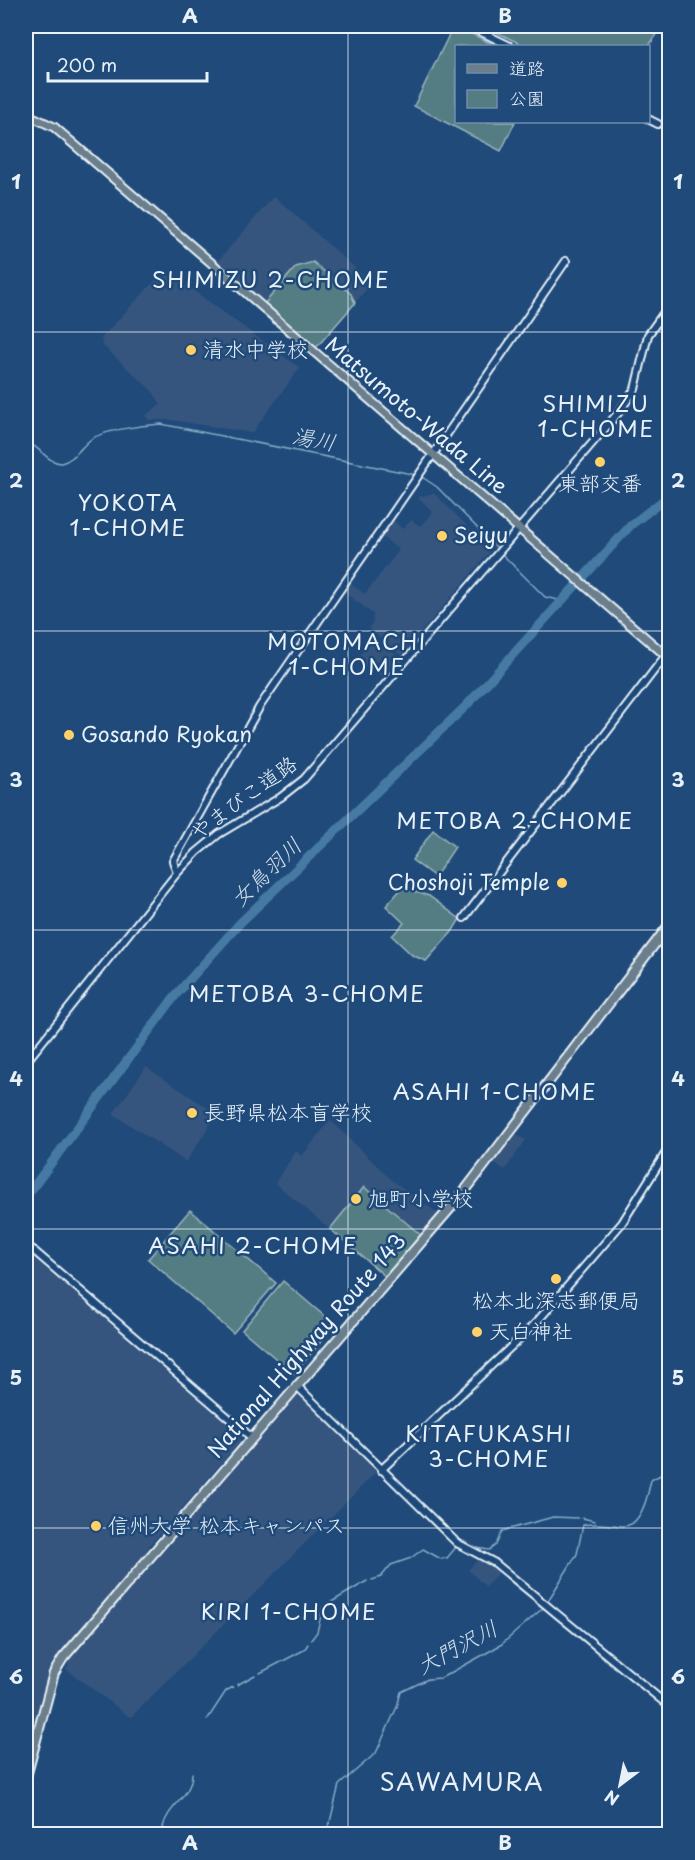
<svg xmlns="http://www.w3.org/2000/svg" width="695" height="1860" viewBox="0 0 695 1860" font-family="'Playpen Sans','Klee One',sans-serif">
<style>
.built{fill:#34547e}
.green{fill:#537c83;stroke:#9eb6be;stroke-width:1.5}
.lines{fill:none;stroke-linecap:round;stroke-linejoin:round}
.stream{stroke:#87aac5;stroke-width:1.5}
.river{stroke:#467aa3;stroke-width:9}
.secondary-casing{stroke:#e8f1f8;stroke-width:10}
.primary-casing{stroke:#e8f1f8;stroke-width:11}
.highway-casing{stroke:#e8f1f8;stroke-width:12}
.secondary{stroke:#1f4a7a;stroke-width:6}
.primary{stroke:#6b7e8b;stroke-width:7}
.highway{stroke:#6b7e8b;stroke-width:8}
.grid{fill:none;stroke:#e8f1f8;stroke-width:1.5;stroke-opacity:0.55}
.poi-dot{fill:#ffd166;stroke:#1f4a7a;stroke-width:2}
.labels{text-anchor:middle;stroke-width:5;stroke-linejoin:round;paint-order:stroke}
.poi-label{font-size:21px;fill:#e8f1f8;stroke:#1f4a7a;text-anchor:start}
.street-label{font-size:21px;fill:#e8f1f8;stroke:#1f4a7a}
.neighbourhood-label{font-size:22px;letter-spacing:1.5px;fill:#e8f1f8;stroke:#1f4a7a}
.water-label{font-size:22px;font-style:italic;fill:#d0dfeb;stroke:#1f4a7a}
.quarter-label{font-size:24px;letter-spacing:1.5px;fill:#e8f1f8;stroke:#1f4a7a}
.neatline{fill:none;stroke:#e8f1f8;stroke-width:2}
.grid-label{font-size:20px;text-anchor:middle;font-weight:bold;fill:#e8f1f8}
</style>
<rect width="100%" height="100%" fill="#1f4a7a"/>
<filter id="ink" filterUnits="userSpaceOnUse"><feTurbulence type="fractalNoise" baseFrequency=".0167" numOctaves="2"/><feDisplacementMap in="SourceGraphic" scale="12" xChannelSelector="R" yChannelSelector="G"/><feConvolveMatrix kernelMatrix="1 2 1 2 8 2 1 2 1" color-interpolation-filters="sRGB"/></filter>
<g filter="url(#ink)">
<path class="built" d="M274 196 372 283 316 348 217 262Z
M163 272 189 287 300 368 252 433 171 420H148L146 415 161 404 153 392 102 345 101 338Z
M434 493 491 550 401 656 368 628 373 622V614L343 591 349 582 365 594 399 550 380 535 392 519 403 529 411 520 420 526 433 512 418 497Z
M371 636 400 657 383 677 357 661Z
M146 1067 217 1114 186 1162 113 1114Z
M330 1120 392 1180 440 1215 386 1277 275 1183 296 1151 302 1156Z
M513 1133 526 1140 505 1170 491 1161Z
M26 1251 239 1434 240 1442 149 1546 145 1554 50 1666 40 1699 43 1705 26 1763Z
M296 1394H300L307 1400 375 1469V1473L131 1717 128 1716 66 1669 69 1664 66 1662 135 1580 146 1572 160 1551Z
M479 1558 498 1569V1573L486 1587 468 1570Z"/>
<path class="green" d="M456 26 496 46H456V122H515L501 151 414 106 453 27Z
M484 26H663L648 47 525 46Z
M313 262 351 294 355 303 316 348 265 303 296 267Z
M433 830 455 847 435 877 412 860Z
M402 888 429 896 460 919 452 932 426 961 412 955 392 936 404 923 386 906Z
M364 1187 422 1236 386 1277 330 1229Z
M190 1210 276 1283 233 1333 148 1259Z
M283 1281 335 1325 294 1374 242 1330Z"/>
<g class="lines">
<path class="stream" d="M26 442C40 446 46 462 61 463 74 460 80 448 90 440 103 430 144 425 161 424L417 475
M422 477 437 487 499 550
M502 554 545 597 563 601
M582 1518 595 1521
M471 1547 489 1550 496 1545 502 1531 553 1517 578 1518
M372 1580 381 1577 391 1565 411 1558 423 1549 441 1559 447 1558 457 1546
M546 1604 577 1554 583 1525C598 1522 607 1525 622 1526 641 1528 648 1495 651 1480L670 1470
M311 1640 317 1632 323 1607 367 1581
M260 1673 304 1650 308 1644
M237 1685 255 1675
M207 1720 226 1691 233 1687
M670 1765C665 1775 663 1782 670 1791
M168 1834 163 1827C168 1805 192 1797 192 1773
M327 1834 339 1785 376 1753 397 1707 401 1692 428 1679 441 1678 483 1655 502 1644 543 1608"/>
<path class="river" d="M26 1197 175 996 240 923 467 705 631 525 670 495"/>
<g class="secondary-casing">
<path id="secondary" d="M469 26 510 46
M648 119 658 124
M177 873 173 861 260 706 566 261
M464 918 666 655
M26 1062 177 873 197 852 219 834 281 797 304 779 619 412 635 389 648 335 670 304
M26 1244 251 1437
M296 1385 457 1543 495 1563 670 1707
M381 1470 535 1324 622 1223 670 1146"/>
</g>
<g class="primary-casing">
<path id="primary" d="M26 114 54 127 670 659"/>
</g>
<g class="highway-casing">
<path id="highway" d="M26 1777 54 1673 63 1658 460 1197 670 924"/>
</g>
<use href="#secondary" class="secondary"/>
<use href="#primary" class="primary"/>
<use href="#highway" class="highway"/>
</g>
</g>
<path class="grid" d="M348 26V1834M26 332H670M26 631H670M26 930H670M26 1229H670M26 1528H670"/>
<g class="poi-dot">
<circle cx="191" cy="350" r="6"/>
<circle cx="600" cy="462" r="6"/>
<circle cx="442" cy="536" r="6"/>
<circle cx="69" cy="735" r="6"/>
<circle cx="562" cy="883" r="6"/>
<circle cx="192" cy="1113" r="6"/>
<circle cx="356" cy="1199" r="6"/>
<circle cx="556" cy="1279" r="6"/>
<circle cx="477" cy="1332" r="6"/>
<circle cx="96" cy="1526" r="6"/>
</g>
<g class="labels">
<g class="poi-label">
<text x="203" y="357">清水中学校</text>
<text x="600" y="491" text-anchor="middle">東部交番</text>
<text x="454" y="543">Seiyu</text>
<text x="81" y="742">Gosando Ryokan</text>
<text x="550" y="890" text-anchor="end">Choshoji Temple</text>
<text x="204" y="1120">長野県松本盲学校</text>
<text x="368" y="1206">旭町小学校</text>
<text x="556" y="1308" text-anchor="middle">松本北深志郵便局</text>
<text x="489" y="1339">天白神社</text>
<text x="108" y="1533">信州大学 松本キャンパス</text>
</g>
<g class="street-label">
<text transform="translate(416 416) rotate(40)" y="7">Matsumoto-Wada Line</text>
<text transform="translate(244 798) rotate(-36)" y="7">やまびこ道路</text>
<text transform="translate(307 1346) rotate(-49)" y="7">National Highway Route 143</text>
</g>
<g class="neighbourhood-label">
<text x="271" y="288">SHIMIZU 2-CHOME</text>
<text x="596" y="412">SHIMIZU<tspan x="596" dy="25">1-CHOME</tspan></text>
<text x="128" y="511">YOKOTA<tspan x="128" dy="25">1-CHOME</tspan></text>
<text x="347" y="650">MOTOMACHI<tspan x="347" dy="25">1-CHOME</tspan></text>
<text x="515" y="829">METOBA 2-CHOME</text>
<text x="307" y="1002">METOBA 3-CHOME</text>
<text x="495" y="1100">ASAHI 1-CHOME</text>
<text x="253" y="1254">ASAHI 2-CHOME</text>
<text x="489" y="1442">KITAFUKASHI<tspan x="489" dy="25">3-CHOME</tspan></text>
<text x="289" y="1620">KIRI 1-CHOME</text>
</g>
<g class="water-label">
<text transform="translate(314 439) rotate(11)" y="8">湯川</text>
<text transform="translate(266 872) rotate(-44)" y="8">女鳥羽川</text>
<text transform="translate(457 1647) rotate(-28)" y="8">大門沢川</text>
</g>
<g class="quarter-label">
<text x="462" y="1791">SAWAMURA</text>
</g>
</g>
<rect width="695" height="1860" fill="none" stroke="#1f4a7a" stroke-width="66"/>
<rect x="455" y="45" width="195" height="78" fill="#1f4a7a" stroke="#6f8dac" stroke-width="1.5"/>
<rect x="467" y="64" width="30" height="9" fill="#6b7e8b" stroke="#6f8dac" stroke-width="1.5"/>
<text x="509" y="75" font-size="18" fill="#e8f1f8">道路</text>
<rect x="467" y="90" width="30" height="18" fill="#537c83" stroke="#6f8dac" stroke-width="1.5"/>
<text x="509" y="105" font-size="18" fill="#e8f1f8">公園</text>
<g transform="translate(620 1785) rotate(212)" stroke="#1f4a7a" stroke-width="4.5" paint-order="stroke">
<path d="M0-4.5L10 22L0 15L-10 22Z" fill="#e8f1f8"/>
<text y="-9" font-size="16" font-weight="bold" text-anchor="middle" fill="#e8f1f8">N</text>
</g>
<path d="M48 72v9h159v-9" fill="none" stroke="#e8f1f8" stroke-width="3"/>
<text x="57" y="72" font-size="18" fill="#e8f1f8" stroke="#1f4a7a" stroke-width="4.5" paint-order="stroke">200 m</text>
<rect x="33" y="33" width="629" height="1794" class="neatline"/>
<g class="grid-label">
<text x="190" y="23">A</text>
<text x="505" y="23">B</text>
<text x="16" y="189">1</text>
<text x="678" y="189">1</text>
<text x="16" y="488">2</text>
<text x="678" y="488">2</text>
<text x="16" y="787">3</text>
<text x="678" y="787">3</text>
<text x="16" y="1086">4</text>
<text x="678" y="1086">4</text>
<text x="16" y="1385">5</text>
<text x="678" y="1385">5</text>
<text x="16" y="1684">6</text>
<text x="678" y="1684">6</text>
<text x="190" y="1850">A</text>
<text x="505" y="1850">B</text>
</g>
</svg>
